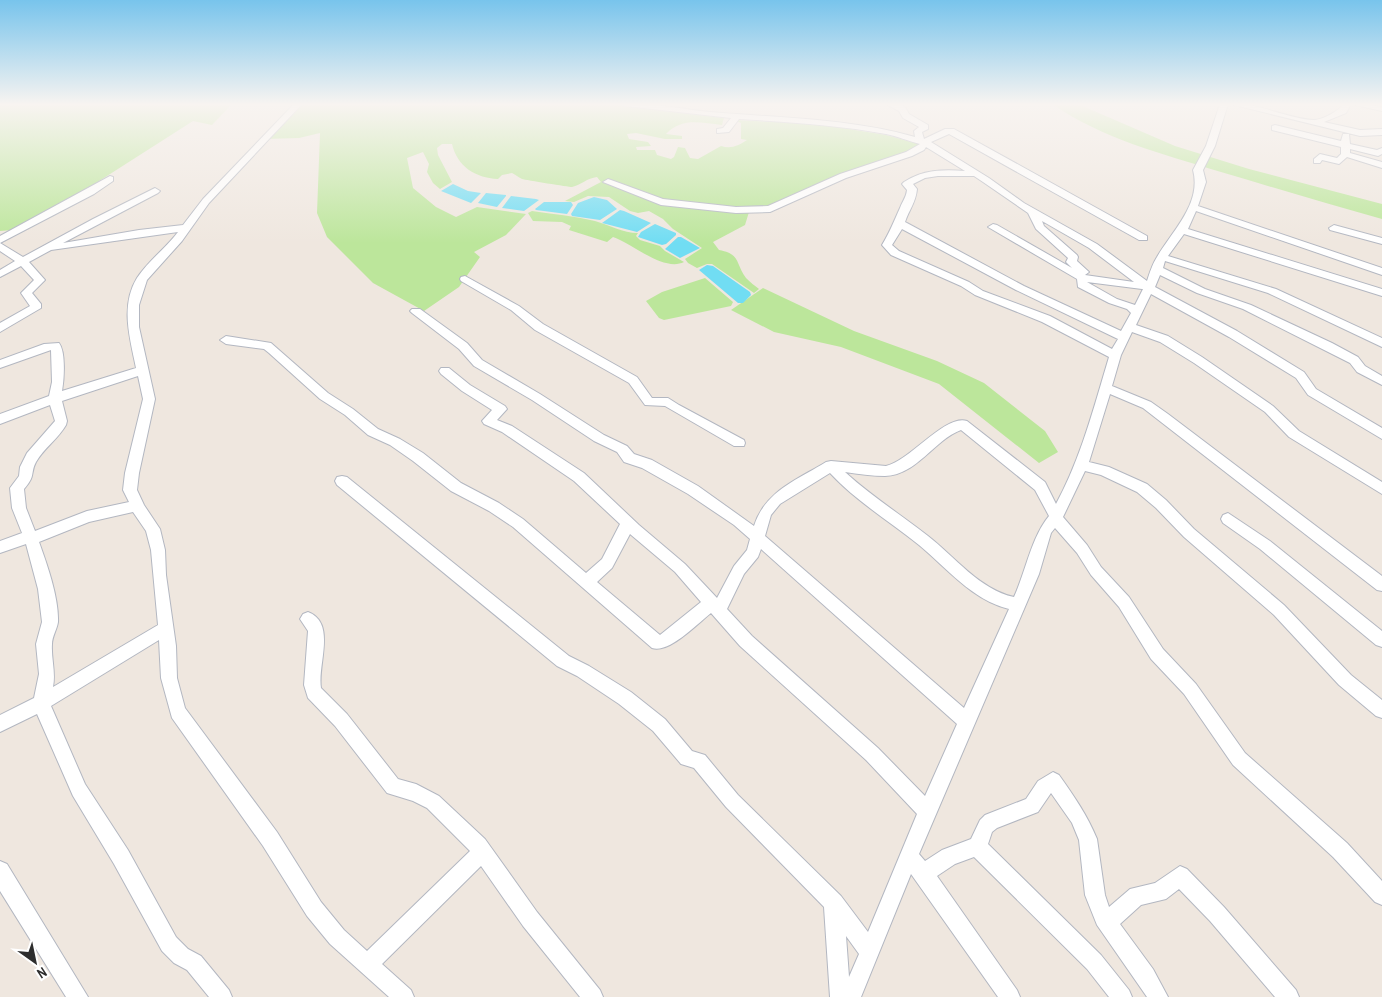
<svg xmlns="http://www.w3.org/2000/svg" width="1382" height="997" viewBox="0 0 1382 997" font-family="'Archivo Narrow',sans-serif">
<style>
.green{fill:#bce69b}
.water{fill:#71ddf3}
.lines{fill:none;stroke-linecap:round;stroke-linejoin:round}
.minor-casing{stroke:#b3b7c1;stroke-width:2}
.minor{fill:#fff;fill-rule:evenodd}
</style>
<rect width="100%" height="100%" fill="#efe7df"/>
<path class="green" d="M0 104H232L212 125 193 121 24 229 0 231Z
M298 104H616L639 108 724 118 722 125C701 123 682 117 666 134L682 136V139H665L636 133 627 134 629 139 648 142 651 146 636 147 637 150H655L657 155 671 159 674 157 678 147 685 148 690 158 698 159 721 146C731 149 738 146 747 140L741 139V123L735 120 818 124 886 135 919 144 920 149 779 205 749 212 745 225 713 242 719 250C741 254 735 263 746 278 750 282 755 286 759 289L754 293 712 264H707L697 268 688 263 685 259 702 248 673 229 663 219 649 211 638 213 630 211 609 197 588 196 574 202 565 201 601 182 597 177C587 178 581 185 572 187 569 187 526 180 522 179 518 177 516 175 512 173L502 175 498 179C475 178 457 166 452 144H442L437 148 438 155 452 182 440 189 433 183 427 172 429 164 423 152 407 158 413 188 436 207 456 217 477 207 526 214 506 235 474 252 480 257 459 287 424 311 373 283 327 237 317 213 320 133 299 138 263 139Z
M1052 104H1078L1175 146 1249 169 1382 204V219C1328 204 1275 188 1221 172 1163 154 1103 139 1052 104Z
M532 211C553 214 574 216 595 221 609 225 623 233 638 233L636 236 640 240 660 246 665 251 684 262C664 272 633 244 613 237L607 242 569 230 571 226 562 222 533 221 528 213Z
M705 278 733 302 731 306 664 320 659 318 646 301 662 292Z
M763 288 854 331 937 361 984 383 1045 431 1058 452 1039 463 939 384 841 347 774 332 731 310Z"/>
<path class="water" d="M453 184 468 191 481 193 471 203 441 191Z
M486 193 506 195V196L497 207 478 203Z
M511 196 536 199 539 200 524 211 502 208Z
M594 197 607 200 617 209 600 220 572 216 571 214 578 203Z
M544 202H571L573 205 567 214 536 210 535 209Z
M620 210 624 211 651 223 637 232 602 223Z
M655 224 676 233V235L666 244 662 245 638 237 641 232Z
M678 237H681L700 248 680 258 665 249Z
M707 265 713 266 750 292 751 295 743 303H738L699 270Z"/>
<g class="lines">
<g class="minor-casing">
<path id="minor" d="M294 104H302L209 203 182 241 147 280 139 305V327L155 399 139 473 137 490 144 505 160 529 165 550 166 575 176 646 177 678 185 708 277 832 321 902 344 930 367 951 470 851 427 808 413 801 387 793 335 726 308 698 304 685 308 631 300 619 303 614 308 612C337 623 317 665 321 688L347 714 398 779 416 784 439 796 485 839 537 912 600 990 603 997H580L523 926 481 866 382 964 411 990 414 997H389L330 944 307 916 263 846 172 718 161 678 159 640 51 706 85 784 128 850 176 937 188 949 201 956 229 990 232 997H209L187 970 174 963 162 951 114 864 73 796 37 714 0 732V715L34 698 39 674 36 644 42 622 38 589 26 544 0 553V541L22 533 12 508 10 488 19 476 20 467 27 453 55 421 50 405 0 424V414L49 396 52 382 51 350 0 368V360L44 344 59 343C66 352 64 380 62 391L136 368C130 338 120 306 137 278 148 261 166 248 178 232L51 250 29 262 45 280 32 293 41 304V308L0 332V323L30 306 21 293 34 280 21 266 0 277V270L15 261 0 251V236L110 176 113 177V181L94 194 0 243 23 257 93 219 155 188 160 191 158 193 63 243 139 230 183 225 203 199ZM138 376 143 399 125 473 123 490 129 502 87 511 35 531 26 508 24 489C36 476 30 473 36 462 44 448 58 439 66 425L67 421 62 401ZM133 512 146 531 151 550 158 625 53 687C56 672 51 659 52 644 52 637 57 629 58 622 59 598 47 564 39 542L89 522Z
M622 104C651 102 681 109 710 112 778 118 848 118 915 137L914 131 919 127 903 118 899 111 886 104H896L905 107 909 114 928 125V129L922 132 924 139 945 129H954L1147 236V240H1139L949 134 931 142 989 178 1024 203 1097 244 1147 281C1150 272 1152 265 1157 257 1173 230 1202 203 1193 170L1206 146 1220 104H1228L1215 146 1203 170 1206 182 1198 206 1382 268V275L1196 211 1188 229 1382 289V296L1184 234 1168 256 1276 289 1382 338V347L1268 293 1165 261 1163 268 1205 289 1251 305 1332 343 1358 357 1365 366 1382 376V385L1357 372 1350 363 1243 309 1197 293 1160 275 1155 287 1237 331 1304 372 1316 389 1382 428V439L1308 395 1296 378 1229 337 1151 294 1136 325 1168 336 1202 357 1273 406 1299 431 1382 482V494L1289 437 1265 412 1194 363 1160 342 1132 332 1121 355 1112 386 1151 402 1168 414 1382 576V591L1377 590 1143 408 1110 394 1089 462 1109 467 1147 484 1166 500 1194 529 1284 605 1351 675 1382 700V718L1376 716 1339 685 1274 615 1184 537 1156 508 1137 492 1101 475 1085 471 1063 517 1087 545 1101 567 1129 597 1163 649 1196 684 1245 753 1347 843 1382 881V905L1375 902 1333 857 1233 765 1184 694 1151 659 1119 607 1091 575 1077 553 1055 528 1051 533 1039 574 919 854 925 861 942 850 971 839 980 820 985 815 1026 799 1038 781 1053 772 1059 775C1074 796 1087 815 1097 839L1105 895 1109 907 1130 889 1155 883 1180 866 1187 869 1224 907 1296 990 1299 997H1275L1210 921 1179 889 1166 899 1141 905 1120 924 1153 969 1168 997H1147L1097 925 1085 895 1079 840 1072 823 1051 793 1038 812 997 828 992 832 988 844 1101 955 1129 990 1132 997H1109L1087 969 974 857 955 864 937 876 1017 990 1020 997H998L911 874 861 997H830L824 907 726 807 694 768 681 764 653 731 619 704 577 676 557 666 337 485 335 481 337 477 342 476 347 477 569 656 589 666 631 692 665 719 692 751 705 755 738 795 841 896 868 932 917 814 866 760 740 646 711 613C698 623 669 654 652 648L513 527 489 511 451 491 413 461 390 445 368 435 345 415 320 399 269 353 264 349 226 344 220 340 226 336 271 343 328 393 353 409 378 429 400 439 423 453 461 483 499 503 523 519 586 573 602 559 620 524 574 481 502 432 484 424 482 421 492 410 462 391 441 374 439 371 441 368H449L470 385 505 406 507 409 497 420 512 426 584 473 639 525 685 564 717 598 734 566 747 550 750 539 734 525 688 494 642 468 624 462 617 452 594 441 532 400 474 366 459 349 412 313 410 311 412 309H420L467 343 482 360 540 394 604 435 627 446 634 454 652 460 698 486 754 526C765 491 797 480 826 462L831 461 886 466C911 460 945 414 967 421L1045 482 1056 504C1081 458 1094 407 1109 357L1042 322 975 295 961 286 891 255 882 245C890 232 894 221 900 208 903 200 906 198 907 190L902 184 904 182C922 170 943 169 965 171L926 147 924 150 912 156 846 178 770 212 736 213 661 205 603 182 608 179 611 180 663 199 736 207 768 206 840 174 906 152 920 144C908 141 897 136 886 134 838 125 788 122 739 119L729 132 717 133V129L723 128 731 118 626 106ZM938 176H974L983 182 1028 213 1036 229 1068 258 1066 262 1072 268 997 225 993 224 988 227 1077 279 1078 287 1109 303 1127 309 1131 313 1121 331 1024 286 905 222C909 210 916 202 917 189L913 184 925 178ZM1042 221 1089 248 1134 282 1085 275 1089 272 1077 261 1078 257 1077 255 1044 226ZM902 229 1016 290 1118 339 1112 349 1050 316 983 291 969 282 899 251 892 245ZM1087 282 1142 289H1143L1135 305 1117 299ZM961 430 1035 490 1049 516C1031 538 1026 571 1014 597 980 590 954 556 928 536 900 514 871 496 845 472 858 474 872 476 885 476 917 475 934 440 961 430ZM830 473C856 501 889 521 919 545 947 568 972 600 1009 609L964 708 765 536 771 515 780 504ZM630 534 675 572 701 602 660 635 597 582 612 568ZM761 549 957 724 925 796 878 748 752 636 727 609 744 574 758 557ZM846 936 859 954 849 977Z
M1230 104C1258 102 1287 119 1314 120 1322 120 1339 111 1343 104H1367L1382 107V111L1351 104 1346 113 1324 122 1360 130 1382 129V135L1360 136Z
M1275 125 1341 141 1343 134H1349L1350 144 1377 150 1382 148V154L1378 156 1350 149V153L1382 162V168L1347 157 1339 164 1322 160 1320 163H1314V159L1320 154 1337 158 1341 154V147L1272 130V126Z
M1334 225 1382 238V244L1330 230 1329 228Z
M465 276 519 306 543 324 637 377 652 398H668L679 405 744 440 745 443 744 446H734L665 406 645 405 629 383 535 330 511 310 461 281 460 279 461 277Z
M1228 513 1270 541 1382 631V647L1376 645 1260 549 1223 523 1221 519 1223 515Z
M0 861 7 864 88 997H66L0 891Z"/>
</g>
<use href="#minor" class="minor"/>
</g>
<linearGradient id="sky" x2="0" y2="1"><stop stop-color="#78c4ec"/><stop offset="0.43" stop-color="#f8f4f1"/><stop offset="1" stop-color="#f8f4f1" stop-opacity="0"/></linearGradient>
<rect width="1382" height="243" fill="url(#sky)"/>
<g transform="translate(35 962) rotate(147)" stroke="#ffffff" stroke-width="4" paint-order="stroke">
<path d="M0-4L9 19L0 12L-9 19Z" fill="#2d2d2d"/>
<text y="-8" font-size="14" font-weight="bold" text-anchor="middle" fill="#2d2d2d">N</text>
</g>
</svg>
